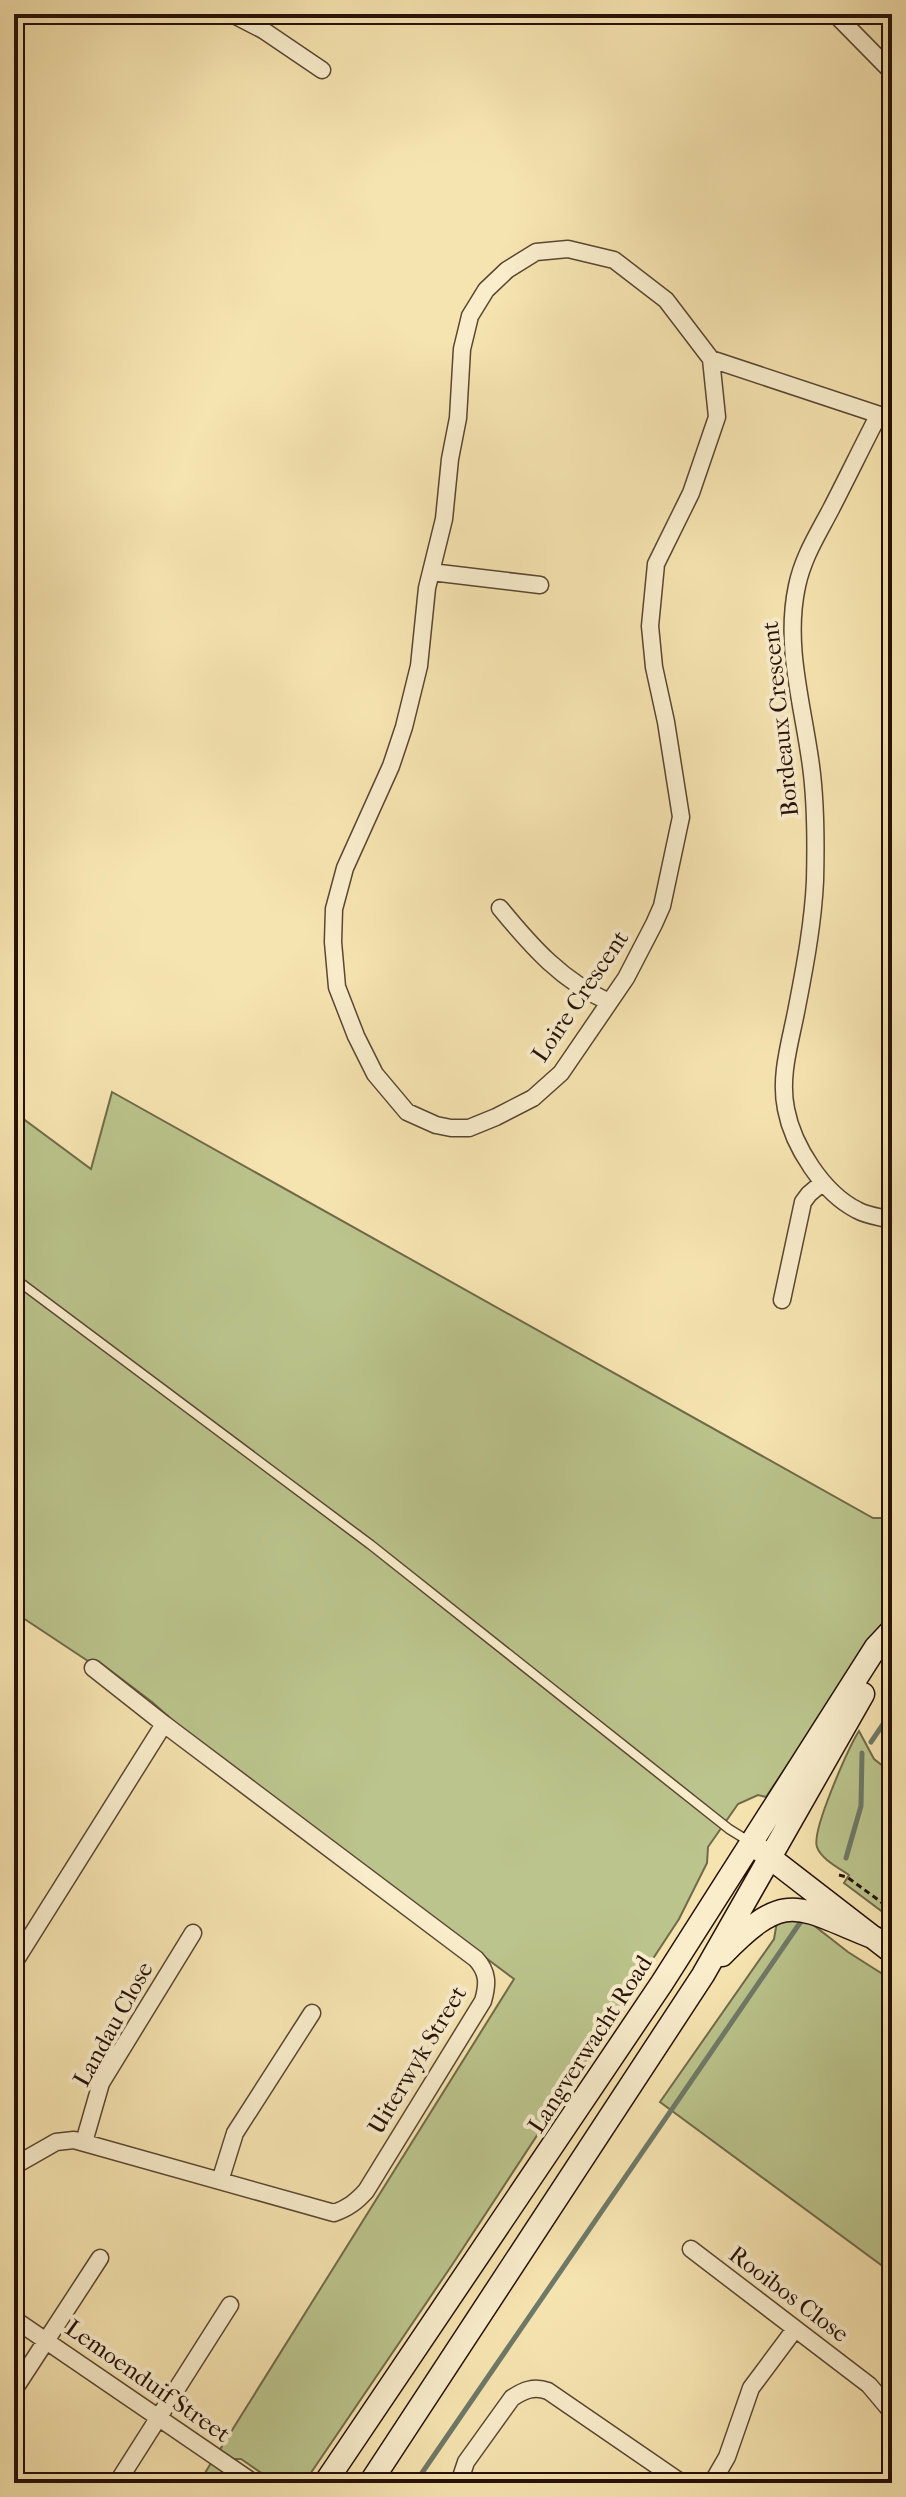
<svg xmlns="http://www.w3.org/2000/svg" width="906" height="2497" viewBox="0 0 906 2497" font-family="'IM FELL French Canon',serif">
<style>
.green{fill:#bbc48c;stroke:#706a4a;stroke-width:2}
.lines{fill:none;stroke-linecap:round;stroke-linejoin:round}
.stream{stroke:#6e7967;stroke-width:5}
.lane-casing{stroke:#5a4633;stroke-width:11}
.street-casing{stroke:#5a4633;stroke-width:19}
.secondary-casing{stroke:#261109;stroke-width:25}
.path{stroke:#261109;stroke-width:3;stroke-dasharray:6 4;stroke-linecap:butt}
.lane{stroke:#f9edcc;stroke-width:8}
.street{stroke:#f9edcc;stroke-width:16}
.secondary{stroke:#f9edcc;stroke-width:22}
.labels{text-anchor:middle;stroke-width:8;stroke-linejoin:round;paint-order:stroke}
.street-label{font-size:24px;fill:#261109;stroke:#f9edcc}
</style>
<rect width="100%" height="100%" fill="#f6e4b0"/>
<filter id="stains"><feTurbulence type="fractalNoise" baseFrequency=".0025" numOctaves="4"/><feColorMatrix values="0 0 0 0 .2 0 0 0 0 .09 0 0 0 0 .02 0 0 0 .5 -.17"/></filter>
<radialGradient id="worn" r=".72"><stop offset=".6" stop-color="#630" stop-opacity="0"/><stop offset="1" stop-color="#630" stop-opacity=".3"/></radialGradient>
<path class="green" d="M112 1092 873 1518H892V1609L766 1797 758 1795 738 1804 708 1847 707 1863 679 1919 452 2265 304 2483H276L241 2459H231L219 2451 514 1979 194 1739 152 1702 98 1661 94 1665 14 1612V1112L91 1169Z
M859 1731 874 1759 892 1773V1919L844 1883 849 1875C839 1868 821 1859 817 1847 811 1831 849 1747 859 1731Z
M795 1918 812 1924 848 1952 892 1980V2273L660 2102 774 1939 777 1922Z
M211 2463 239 2483H199Z"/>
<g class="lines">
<path class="stream" d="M871 1742 892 1711
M846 1858 861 1806 862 1753
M415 2483 804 1917"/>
<g class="lane-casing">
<path id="lane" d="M14 1278 371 1545 729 1829 750 1842"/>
</g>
<g class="street-casing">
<path id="street" d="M232 14 263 30 322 70
M835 14 892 72
M568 249 614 260 666 300 711 359 717 417 691 493 656 564 650 626 654 667 666 722 681 817 662 906 654 924 626 978 561 1073 533 1098 496 1117 469 1128H451L436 1125 407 1112 375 1074 356 1036 337 987 333 942 334 909 345 868 391 766 404 727 419 666 427 588 444 519 450 459 458 418 462 349 470 316 486 290 507 270 536 252Z
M711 359 892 419
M878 416C862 447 847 478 831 509 818 534 803 557 797 586 784 646 803 705 811 766 816 803 816 843 815 881 813 923 805 966 797 1007 791 1040 779 1075 786 1109 793 1146 823 1193 857 1210 867 1216 881 1217 892 1220
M431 572 540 585
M500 908C532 947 562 981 609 1002
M782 1300 803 1202 809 1194 822 1183
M14 1963 164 1724
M84 2142 101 2083 193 1933
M14 2166 56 2142 74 2140 334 2213C348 2208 356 2202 366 2191L483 2001C488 1984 488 1972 476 1959L164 1724 93 1668
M220 2181 235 2133 312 2013
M691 2249 869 2385 890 2410
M14 2319 254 2483
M14 2390 100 2258
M117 2483 230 2305
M459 2483 466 2462 512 2398C524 2390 534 2386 548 2391L682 2483
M712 2483 727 2457 751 2388 795 2329"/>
</g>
<g class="secondary-casing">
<path id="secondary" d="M760 1850 892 1952
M722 1955C787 1888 796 1907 875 1938
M325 2483 662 1983 876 1647 892 1630
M370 2483 703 1975 863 1694"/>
</g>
<path class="path" d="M839 1875 847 1877 892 1910"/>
<use href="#lane" class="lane"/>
<use href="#street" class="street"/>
<use href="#secondary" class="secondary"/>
</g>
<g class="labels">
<g class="street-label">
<text transform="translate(780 719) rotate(-96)" y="8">Bordeaux Crescent</text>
<text transform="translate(580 996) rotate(-56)" y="8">Loire Crescent</text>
<text transform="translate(113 2024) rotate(-61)" y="8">Landau Close</text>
<text transform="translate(590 2044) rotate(-57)" y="8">Langverwacht Road</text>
<text transform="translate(417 2060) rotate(-59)" y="8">Uiterwyk Street</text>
<text transform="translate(789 2294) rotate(37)" y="8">Rooibos Close</text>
<text transform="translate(148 2381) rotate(35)" y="8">Lemoenduif Street</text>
</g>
</g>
<rect width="906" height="2497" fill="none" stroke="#f6e4b0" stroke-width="48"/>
<rect x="16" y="16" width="874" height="2465" fill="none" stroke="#261109" stroke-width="4"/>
<rect x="24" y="24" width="858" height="2449" fill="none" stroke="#261109" stroke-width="2"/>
<rect width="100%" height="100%" filter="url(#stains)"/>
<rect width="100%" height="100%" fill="url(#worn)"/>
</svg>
